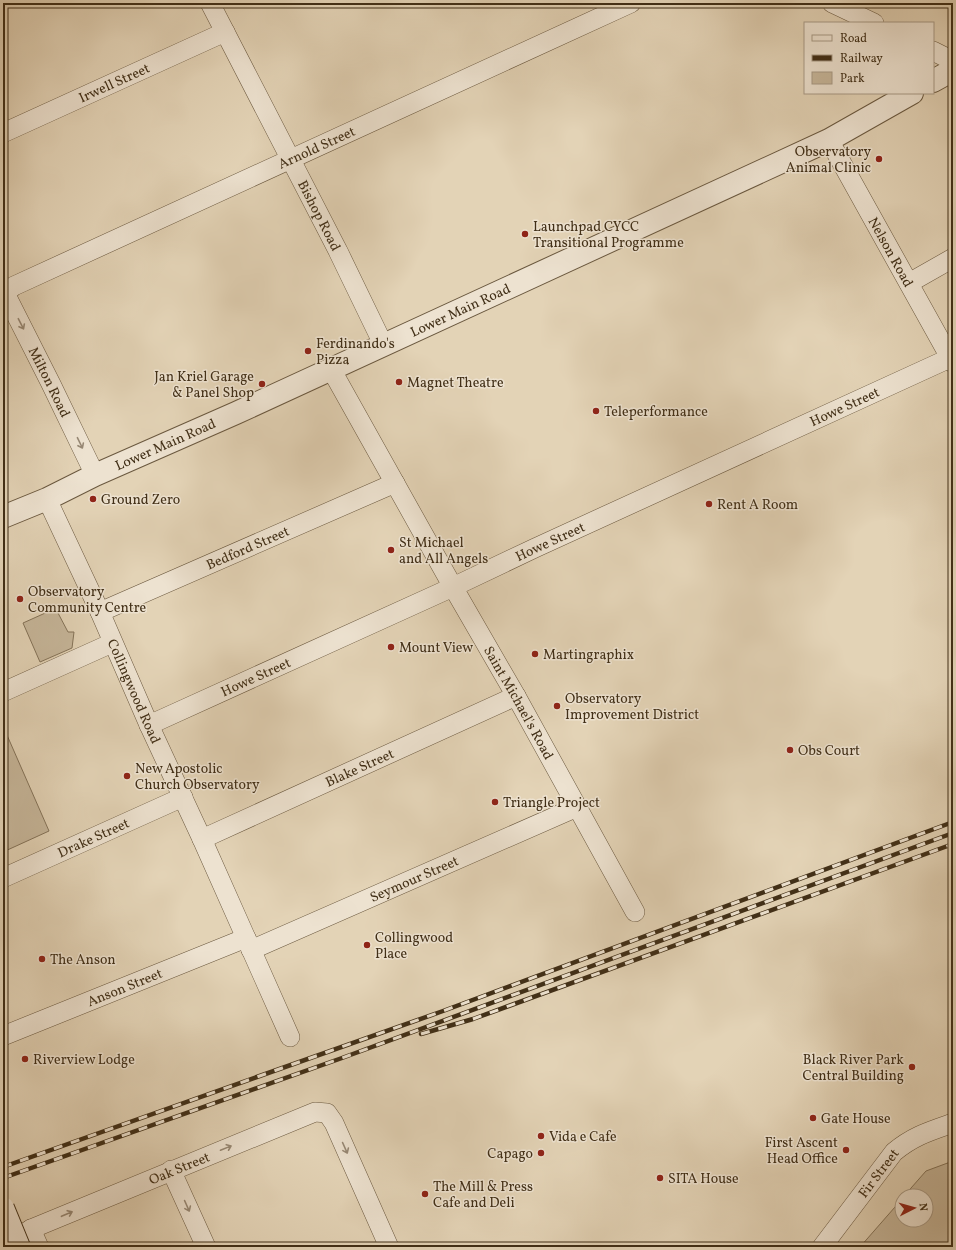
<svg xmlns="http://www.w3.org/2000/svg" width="956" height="1250" viewBox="0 0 956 1250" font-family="Vollkorn,serif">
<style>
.green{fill:#c7b79b;stroke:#847359}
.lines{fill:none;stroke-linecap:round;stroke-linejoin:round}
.minor-casing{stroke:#6a583f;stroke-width:20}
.tertiary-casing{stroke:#6a583f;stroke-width:24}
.minor{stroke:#ede2d0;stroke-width:19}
.tertiary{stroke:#ede2d0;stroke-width:22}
.rail-casing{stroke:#412f17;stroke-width:4.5}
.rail{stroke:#ede2d0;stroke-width:3;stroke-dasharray:9;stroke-linecap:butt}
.secondary-bridge-casing{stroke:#412f17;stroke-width:24;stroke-linecap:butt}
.secondary-bridge{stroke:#ede2d0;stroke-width:22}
.oneway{stroke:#978874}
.poi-dot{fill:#8f2418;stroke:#ede2d0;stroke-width:1.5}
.labels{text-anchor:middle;stroke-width:3;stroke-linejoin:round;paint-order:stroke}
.street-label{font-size:14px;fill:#412f17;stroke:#ede2d0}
.poi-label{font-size:14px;fill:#412f17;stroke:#ede2d0;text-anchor:start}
</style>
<rect width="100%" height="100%" fill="#e3d3b6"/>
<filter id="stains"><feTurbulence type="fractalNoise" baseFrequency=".005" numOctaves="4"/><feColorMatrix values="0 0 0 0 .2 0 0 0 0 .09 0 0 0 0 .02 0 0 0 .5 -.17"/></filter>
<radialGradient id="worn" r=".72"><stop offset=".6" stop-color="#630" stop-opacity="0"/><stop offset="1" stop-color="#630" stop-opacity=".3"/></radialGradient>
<path class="green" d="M52 610 58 613 68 632H74L72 648 40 662 23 623Z
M3 726 49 831 3 852Z
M953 1161V1247H860L902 1199V1220H926V1196H904L926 1171Z"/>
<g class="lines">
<g class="minor-casing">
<g id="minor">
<path id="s1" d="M210 3 338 251 383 344"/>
<path d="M832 3 874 23"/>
<path d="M933 51 953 61"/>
<path id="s2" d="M3 133 225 32"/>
<path id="s3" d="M829 140 953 363"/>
<path d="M909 283 953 258"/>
<path id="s4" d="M3 289 51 384 95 475"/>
<path id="s5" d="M3 295 14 286 631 3"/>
<path id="s6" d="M331 369 453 587 516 696 635 912"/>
<path id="s7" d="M47 499 100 612 149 725 202 839 290 1037"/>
<path id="s8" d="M100 612 395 483"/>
<path d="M3 692 112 643"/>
<path id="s9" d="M149 725 453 587 535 548 950 358"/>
<path id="s10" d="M202 839 516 696"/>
<path id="s11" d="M3 878 183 797"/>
<path id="s12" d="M251 950 577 807"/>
<path id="s13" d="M3 1036 246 938"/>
<path d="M171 1170 206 1247"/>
<path d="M31 1229 39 1247"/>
<path id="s14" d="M3 1246 31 1229 315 1112 327 1113 334 1123 389 1247"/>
<path id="s15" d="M822 1247 894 1152C913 1136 930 1131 953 1123"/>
</g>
</g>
<g class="tertiary-casing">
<g id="tertiary">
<path d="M933 81 953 70"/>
<path id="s16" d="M3 517 47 499 95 475 236 413 829 140 912 93"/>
</g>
</g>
<use href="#minor" class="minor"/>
<use href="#tertiary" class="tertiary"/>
<g class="rail-casing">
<path id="rail" d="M421 1034 473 1019 953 844
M3 1167 443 1011 953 822
M3 1178 342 1058 953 833"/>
</g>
<use href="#rail" class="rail"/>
<g class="secondary-bridge-casing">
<path id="secondary-bridge" d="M3 1208 19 1247"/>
</g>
<use href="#secondary-bridge" class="secondary-bridge"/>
</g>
<defs><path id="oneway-shaft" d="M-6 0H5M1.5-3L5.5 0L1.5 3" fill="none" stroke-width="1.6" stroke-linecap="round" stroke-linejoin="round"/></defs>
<g class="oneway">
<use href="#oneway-shaft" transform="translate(21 324) rotate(63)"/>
<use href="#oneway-shaft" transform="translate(80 443) rotate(64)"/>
<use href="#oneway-shaft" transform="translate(226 1148) rotate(-22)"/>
<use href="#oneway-shaft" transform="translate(345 1148) rotate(66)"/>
<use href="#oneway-shaft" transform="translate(187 1206) rotate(66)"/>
<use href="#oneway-shaft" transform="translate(67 1214) rotate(-23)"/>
</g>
<g class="poi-dot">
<circle cx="879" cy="159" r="4"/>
<circle cx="525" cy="234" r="4"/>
<circle cx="308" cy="351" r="4"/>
<circle cx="399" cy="382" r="4"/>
<circle cx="262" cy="384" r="4"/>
<circle cx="596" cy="411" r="4"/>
<circle cx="93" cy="499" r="4"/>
<circle cx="709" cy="504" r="4"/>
<circle cx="391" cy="550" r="4"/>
<circle cx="20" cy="599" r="4"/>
<circle cx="391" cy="647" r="4"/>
<circle cx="535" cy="654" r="4"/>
<circle cx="557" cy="706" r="4"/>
<circle cx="790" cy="750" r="4"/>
<circle cx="127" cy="776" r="4"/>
<circle cx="495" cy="802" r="4"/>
<circle cx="367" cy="945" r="4"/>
<circle cx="42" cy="959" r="4"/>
<circle cx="25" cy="1059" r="4"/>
<circle cx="912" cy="1067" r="4"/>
<circle cx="813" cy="1118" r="4"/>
<circle cx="541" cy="1136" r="4"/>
<circle cx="846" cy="1150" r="4"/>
<circle cx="541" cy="1153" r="4"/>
<circle cx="660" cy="1178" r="4"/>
<circle cx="425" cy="1194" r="4"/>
</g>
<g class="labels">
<g class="street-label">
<text dy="5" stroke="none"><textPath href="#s2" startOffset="122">Irwell Street</textPath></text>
<text dy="5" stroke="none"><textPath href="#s5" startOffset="347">Arnold Street</textPath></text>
<text dy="5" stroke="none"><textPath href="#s1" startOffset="239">Bishop Road</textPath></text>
<text dy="5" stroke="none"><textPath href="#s3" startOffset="128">Nelson Road</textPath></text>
<text dy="5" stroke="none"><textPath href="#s16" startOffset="502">Lower Main Road</textPath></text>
<text dy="5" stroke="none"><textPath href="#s4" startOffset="104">Milton Road</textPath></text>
<text dy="5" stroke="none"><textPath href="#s9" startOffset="765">Howe Street</textPath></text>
<text dy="5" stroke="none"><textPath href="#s16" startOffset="178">Lower Main Road</textPath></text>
<text dy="5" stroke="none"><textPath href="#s9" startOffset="441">Howe Street</textPath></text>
<text dy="5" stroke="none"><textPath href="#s8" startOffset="161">Bedford Street</textPath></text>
<text dy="5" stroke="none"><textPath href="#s9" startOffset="117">Howe Street</textPath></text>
<text dy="5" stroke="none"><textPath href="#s7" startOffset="211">Collingwood Road</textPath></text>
<text dy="5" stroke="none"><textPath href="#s6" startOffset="383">Saint Michael's Road</textPath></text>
<text dy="5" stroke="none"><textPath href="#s10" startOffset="173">Blake Street</textPath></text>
<text dy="5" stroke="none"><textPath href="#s11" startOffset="99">Drake Street</textPath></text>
<text dy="5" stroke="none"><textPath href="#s12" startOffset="178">Seymour Street</textPath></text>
<text dy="5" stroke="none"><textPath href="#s13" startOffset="131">Anson Street</textPath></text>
<text dy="5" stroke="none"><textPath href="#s14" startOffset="193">Oak Street</textPath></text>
<text dy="5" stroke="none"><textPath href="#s15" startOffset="93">Fir Street</textPath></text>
</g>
<g class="poi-label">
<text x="871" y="156" text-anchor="end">Observatory<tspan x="871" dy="16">Animal Clinic</tspan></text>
<text x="533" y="231">Launchpad CYCC<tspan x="533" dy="16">Transitional Programme</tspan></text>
<text x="316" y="348">Ferdinando's<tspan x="316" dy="16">Pizza</tspan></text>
<text x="254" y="381" text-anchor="end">Jan Kriel Garage<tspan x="254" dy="16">&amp; Panel Shop</tspan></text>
<text x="407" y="387">Magnet Theatre</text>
<text x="604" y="416">Teleperformance</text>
<text x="101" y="504">Ground Zero</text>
<text x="717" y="509">Rent A Room</text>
<text x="399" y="547">St Michael<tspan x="399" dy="16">and All Angels</tspan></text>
<text x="28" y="596">Observatory<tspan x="28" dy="16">Community Centre</tspan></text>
<text x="399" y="652">Mount View</text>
<text x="543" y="659">Martingraphix</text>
<text x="565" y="703">Observatory<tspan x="565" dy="16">Improvement District</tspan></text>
<text x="798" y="755">Obs Court</text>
<text x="135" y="773">New Apostolic<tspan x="135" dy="16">Church Observatory</tspan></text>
<text x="503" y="807">Triangle Project</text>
<text x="375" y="942">Collingwood<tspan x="375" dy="16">Place</tspan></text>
<text x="50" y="964">The Anson</text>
<text x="33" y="1064">Riverview Lodge</text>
<text x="904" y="1064" text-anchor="end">Black River Park<tspan x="904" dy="16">Central Building</tspan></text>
<text x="821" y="1123">Gate House</text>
<text x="549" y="1141">Vida e Cafe</text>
<text x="838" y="1147" text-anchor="end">First Ascent<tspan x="838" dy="16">Head Office</tspan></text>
<text x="533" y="1158" text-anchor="end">Capago</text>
<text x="668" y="1183">SITA House</text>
<text x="433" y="1191">The Mill &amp; Press<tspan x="433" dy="16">Cafe and Deli</tspan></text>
</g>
</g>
<rect width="956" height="1250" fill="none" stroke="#e3d3b6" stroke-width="16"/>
<rect x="4" y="4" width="948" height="1242" fill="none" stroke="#412f17" stroke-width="2"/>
<rect x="8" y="8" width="940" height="1234" fill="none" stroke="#412f17"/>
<rect x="804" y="22" width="130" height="72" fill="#ede2d0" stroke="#a89a86"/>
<rect x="812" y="35" width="20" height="6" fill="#ede2d0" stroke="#a89a86"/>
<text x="840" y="42" font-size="12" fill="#412f17">Road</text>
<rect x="812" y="55" width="20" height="6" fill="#412f17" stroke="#a89a86"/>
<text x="840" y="62" font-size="12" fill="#412f17">Railway</text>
<rect x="812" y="72" width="20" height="12" fill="#c7b79b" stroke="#a89a86"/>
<text x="840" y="82" font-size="12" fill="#412f17">Park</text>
<g transform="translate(914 1208) rotate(84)"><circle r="19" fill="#ede2d0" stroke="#a89a86"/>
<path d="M0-3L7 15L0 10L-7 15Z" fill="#8f2418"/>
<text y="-6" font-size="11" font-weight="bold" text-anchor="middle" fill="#412f17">N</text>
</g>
<rect width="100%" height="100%" filter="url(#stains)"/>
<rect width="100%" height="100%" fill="url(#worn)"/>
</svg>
